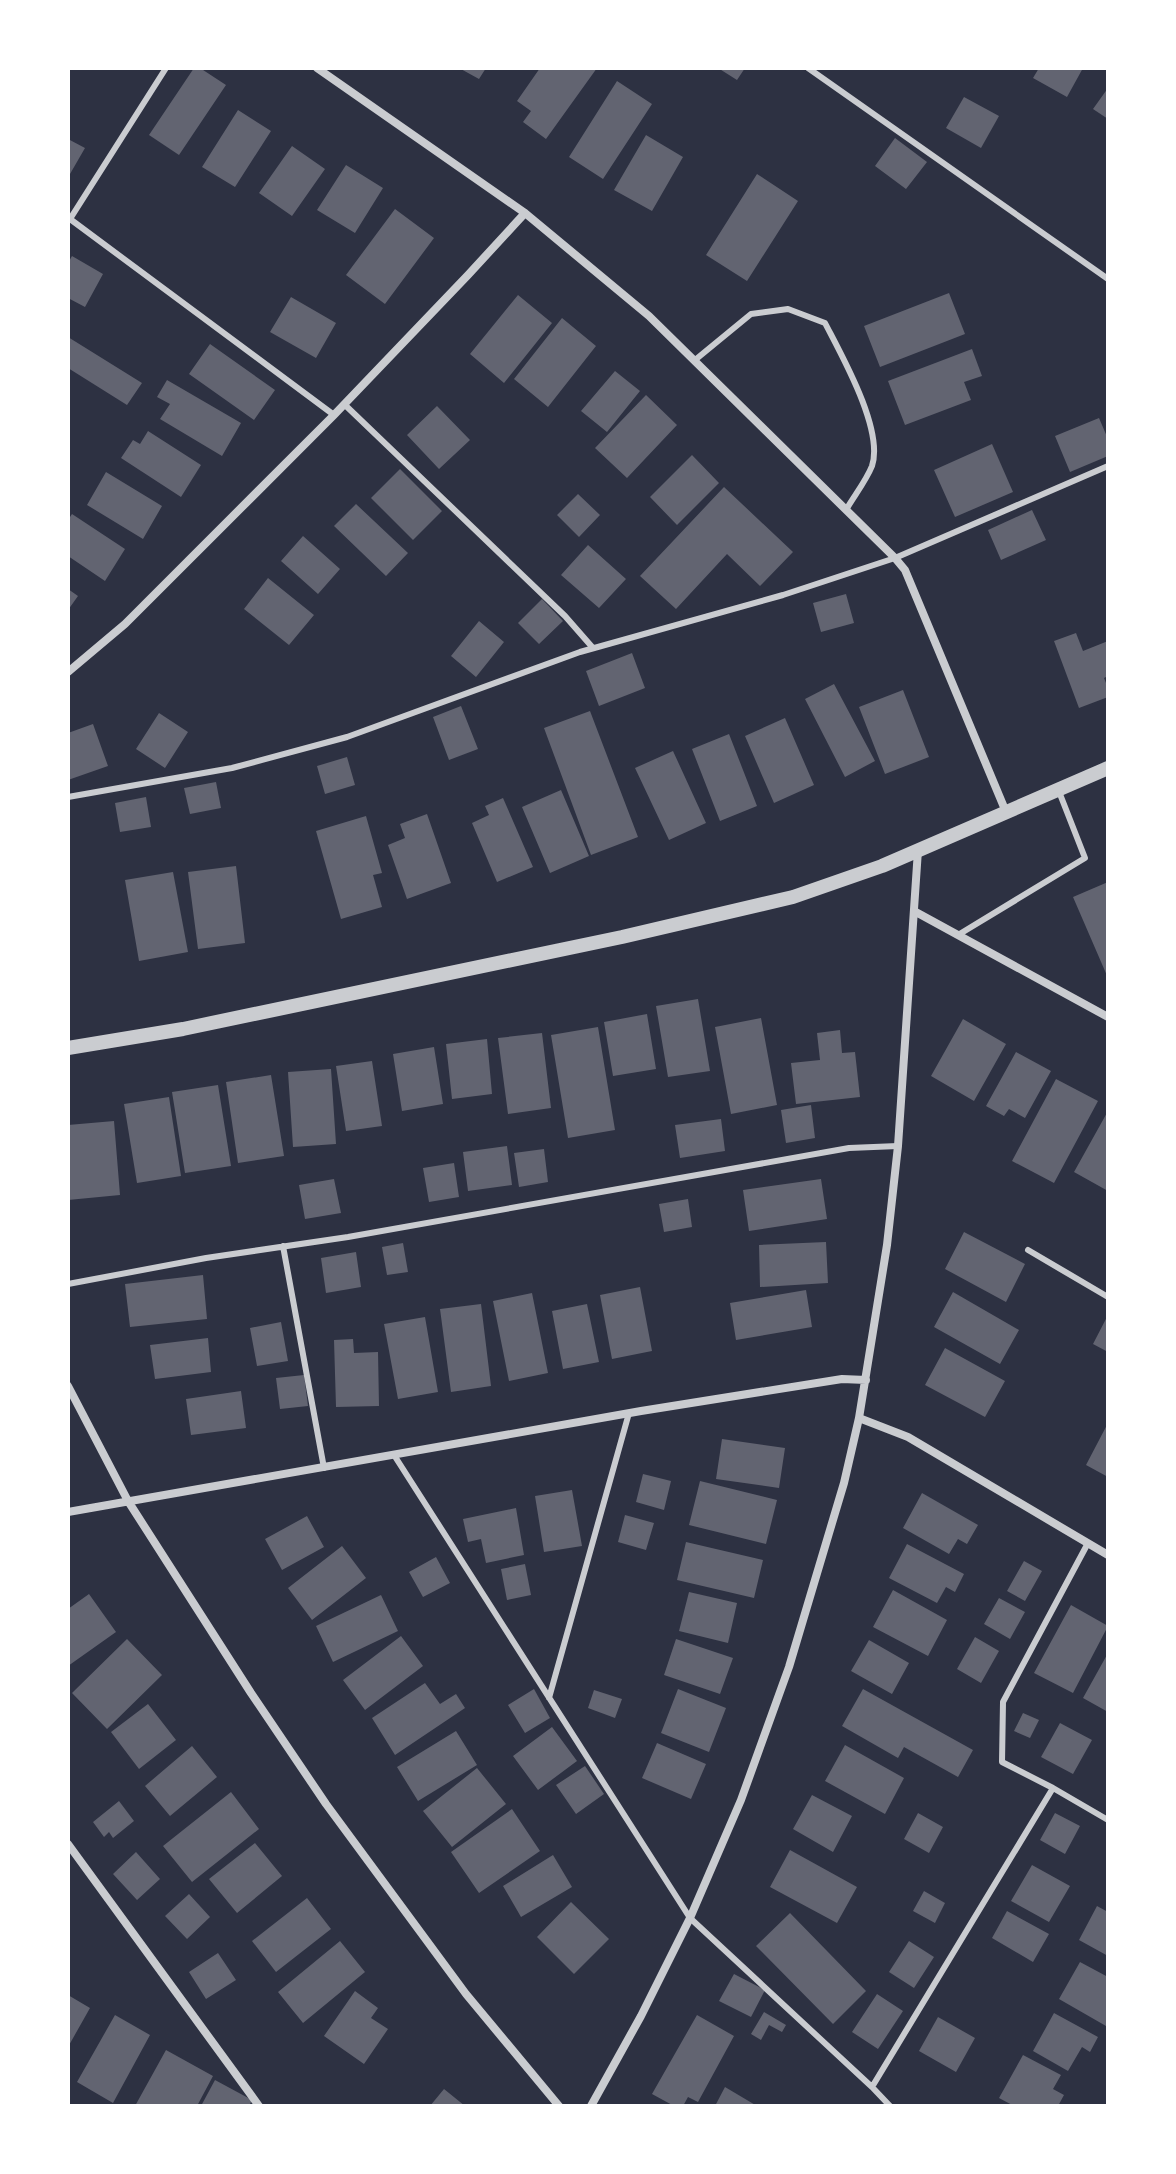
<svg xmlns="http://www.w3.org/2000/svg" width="1176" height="2174" viewBox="0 0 1176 2174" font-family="Spectral,serif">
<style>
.building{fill:#626471}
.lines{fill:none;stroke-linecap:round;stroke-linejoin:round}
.service{stroke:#caccd0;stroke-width:6}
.minor{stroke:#caccd0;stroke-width:8}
.tertiary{stroke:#caccd0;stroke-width:14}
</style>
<rect width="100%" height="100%" fill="#2d3142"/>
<path class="building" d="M194 68H200L226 85 179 155 149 135Z
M459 68H486L479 79Z
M540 68H597L546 139 523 122 531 111 517 101Z
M718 68H745L737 80Z
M1039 68H1083L1067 97 1033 78Z
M617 81 652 104 603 179 569 157Z
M1108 88V119L1093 109Z
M964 97 999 116 981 148 946 128Z
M238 110 271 131 235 187 202 167Z
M646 135 683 157 652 211 614 190Z
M895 138 927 162 906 189 875 166Z
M68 139 85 148 70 174 68 173Z
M292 146 325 169 292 216 259 193Z
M346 165 383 188 355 233 317 210Z
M757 174 798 201 747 281 706 255Z
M395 209 434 238 385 304 346 275Z
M72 256 103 274 85 307 68 298V263Z
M949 293 965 334 880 367 864 326Z
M518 295 552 323 504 383 470 354Z
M291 297 336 323 316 358 270 332Z
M562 318 596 346 548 407 514 379Z
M68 337 142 383 127 405 68 368Z
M210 344 275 390 254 420 189 374Z
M972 349 982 376 964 382 971 400 905 425 888 381Z
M615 371 640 391 607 432 581 411Z
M167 380 241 423 222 456 160 419 170 404 157 397Z
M646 395 677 425 627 478 595 448Z
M437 406 470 440 439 469 407 435Z
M1099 418 1108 439V456L1070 472 1055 436Z
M148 431 201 465 181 497 121 458 133 440 140 444Z
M992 444 1013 492 955 517 934 470Z
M692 455 719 483 677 525 650 497Z
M400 469 442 511 413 540 371 498Z
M106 472 162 506 143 539 87 505Z
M724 487 793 552 760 586 727 554 676 609 640 576Z
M578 494 600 515 579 537 557 515Z
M356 504 408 553 386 576 334 526Z
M1032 510 1046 540 1001 560 988 530Z
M72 514 125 549 105 581 68 556V520Z
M303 536 340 569 318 594 281 561Z
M588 545 626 579 599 608 561 575Z
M268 578 314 615 289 645 244 609Z
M68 589 78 596 68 610Z
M846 594 854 623 821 632 813 603Z
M542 599 563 621 539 644 518 623Z
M479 621 504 642 476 677 451 656Z
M1076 633 1083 651 1108 641V676L1104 678 1108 688V697L1079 708 1054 641Z
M632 653 645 688 599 706 586 671Z
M834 684 875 761 845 777 805 699Z
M903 690 929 757 885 774 859 707Z
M461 706 478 749 449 760 433 717Z
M590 711 638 837 591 855 544 728Z
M159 713 188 732 165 768 136 749Z
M785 718 814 785 774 803 745 736Z
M93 724 108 766 68 780V733Z
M729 734 757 806 720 821 692 749Z
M673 751 706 823 669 840 635 768Z
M347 757 355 785 325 794 317 766Z
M216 782 221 808 190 814 184 788Z
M561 790 589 856 550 873 522 807Z
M146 797 151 827 120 832 115 803Z
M503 798 533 867 497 882 472 823 489 815 485 806Z
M427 814 451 883 407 899 388 845 405 838 400 824Z
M366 816 382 873 373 875 382 907 341 919 316 831Z
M236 866 245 943 198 949 188 872Z
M173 872 188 952 139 961 125 880Z
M1108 882V978L1073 897Z
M698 999 710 1071 668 1077 656 1006Z
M647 1014 656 1069 613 1076 604 1022Z
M761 1018 777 1105 731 1114 715 1027Z
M963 1019 1006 1044 974 1101 931 1076Z
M598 1027 615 1130 568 1138 551 1035Z
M840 1030 842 1053 855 1052 860 1097 796 1104 791 1063 820 1060 817 1033Z
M542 1033 551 1108 508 1114 498 1038Z
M487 1039 492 1094 452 1099 446 1044Z
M434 1047 443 1104 402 1111 393 1054Z
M1016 1052 1051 1071 1025 1118 1009 1109 1004 1116 986 1106Z
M372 1061 382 1126 346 1131 336 1066Z
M331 1069 336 1144 293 1147 288 1072Z
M271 1075 284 1156 238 1163 226 1082Z
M1056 1079 1098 1101 1054 1183 1012 1161Z
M218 1085 231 1166 185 1173 172 1092Z
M169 1097 181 1176 137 1183 124 1104Z
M811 1105 815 1138 786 1143 781 1110Z
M1108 1111V1191L1074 1172Z
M721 1119 725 1151 680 1158 675 1125Z
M114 1121 120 1195 68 1200V1125Z
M507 1146 512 1185 468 1191 463 1152Z
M544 1149 548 1182 519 1187 514 1153Z
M454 1163 459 1197 429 1202 423 1168Z
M334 1179 341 1213 305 1219 299 1185Z
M821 1179 827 1219 749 1231 743 1190Z
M688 1199 692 1227 664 1232 659 1204Z
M964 1232 1025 1264 1006 1302 945 1269Z
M826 1242 828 1283 760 1287 759 1245Z
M403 1243 408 1272 387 1275 382 1247Z
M356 1252 361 1287 326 1293 321 1258Z
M203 1275 207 1319 130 1327 125 1284Z
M640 1287 652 1351 612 1359 600 1295Z
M806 1290 812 1327 736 1340 730 1303Z
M953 1292 1019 1330 1000 1364 934 1327Z
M532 1293 548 1373 509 1381 493 1301Z
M481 1304 491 1386 451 1392 440 1309Z
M587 1304 599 1362 563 1369 552 1311Z
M1108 1315V1352L1093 1344Z
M425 1317 438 1392 398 1399 384 1324Z
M281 1322 288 1361 257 1366 250 1328Z
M208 1338 211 1372 155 1379 150 1345Z
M353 1339 354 1353 378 1352 379 1406 336 1407 334 1340Z
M945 1348 1005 1381 985 1417 925 1385Z
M304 1375 308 1406 280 1409 276 1378Z
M241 1391 246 1428 191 1435 186 1399Z
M1108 1423V1477L1086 1465Z
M722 1439 785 1448 779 1488 716 1479Z
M643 1474 671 1481 664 1510 636 1502Z
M700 1481 777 1500 766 1544 689 1525Z
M572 1490 582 1546 544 1552 535 1496Z
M922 1493 978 1525 967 1544 958 1539 949 1554 903 1528Z
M516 1508 524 1555 486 1563 481 1539 468 1542 463 1519Z
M625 1515 654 1523 646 1550 618 1542Z
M307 1516 324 1547 282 1570 265 1539Z
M686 1542 763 1560 754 1598 677 1580Z
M907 1544 964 1574 955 1592 946 1587 937 1603 889 1578Z
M342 1546 366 1578 312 1620 288 1588Z
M436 1557 450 1583 423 1597 409 1572Z
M1024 1561 1042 1571 1025 1601 1007 1591Z
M525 1564 531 1595 507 1600 501 1569Z
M893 1590 947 1620 928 1656 873 1627Z
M689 1592 737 1603 728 1643 679 1631Z
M89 1594 116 1632 68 1666V1609Z
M381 1595 398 1631 333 1662 316 1626Z
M999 1598 1025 1612 1010 1639 984 1624Z
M1071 1605 1108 1626 1073 1693 1034 1673Z
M401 1636 423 1666 365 1710 343 1680Z
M975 1637 999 1651 981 1683 957 1669Z
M127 1639 162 1675 107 1729 72 1693Z
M676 1639 733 1658 720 1694 664 1675Z
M869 1640 909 1663 892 1694 851 1671Z
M1108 1653V1712L1083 1698Z
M425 1683 440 1704 456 1694 465 1708 395 1755 372 1718Z
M534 1689 550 1718 525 1733 508 1705Z
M678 1689 726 1708 709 1752 661 1733Z
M863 1689 973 1750 958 1777 904 1747 898 1758 842 1726Z
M594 1690 622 1699 615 1718 588 1708Z
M148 1704 176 1740 139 1769 111 1732Z
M1023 1713 1039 1720 1030 1738 1014 1731Z
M1060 1723 1092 1740 1073 1774 1041 1757Z
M552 1727 577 1761 538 1790 513 1756Z
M456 1731 477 1765 418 1801 397 1767Z
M657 1743 706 1764 691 1799 642 1778Z
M845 1745 904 1778 885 1814 825 1781Z
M192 1746 217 1777 170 1816 145 1786Z
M585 1766 604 1794 576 1814 556 1785Z
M477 1768 506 1804 452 1847 423 1811Z
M231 1792 259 1829 192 1882 163 1846Z
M812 1795 852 1816 833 1852 793 1829Z
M119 1801 134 1821 113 1838 109 1832 104 1837 93 1822Z
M512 1809 540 1851 479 1893 451 1852Z
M918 1813 943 1827 929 1853 904 1839Z
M1055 1813 1080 1826 1065 1854 1040 1840Z
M255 1843 282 1876 237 1913 209 1879Z
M790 1850 857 1887 837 1923 770 1887Z
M136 1852 160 1879 137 1900 113 1874Z
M553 1855 572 1887 521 1917 503 1886Z
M1032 1865 1070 1886 1049 1922 1011 1901Z
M924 1891 945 1903 935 1923 913 1911Z
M189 1894 210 1917 187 1939 165 1916Z
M307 1898 331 1929 276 1972 252 1941Z
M571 1902 609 1939 574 1974 537 1937Z
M1097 1906 1108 1912V1956L1079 1940Z
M1007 1911 1049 1934 1033 1962 992 1938Z
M790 1913 866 1991 833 2024 756 1946Z
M340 1941 365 1972 303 2023 278 1992Z
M909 1941 934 1957 914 1988 889 1972Z
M218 1953 236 1980 206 1999 189 1972Z
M1080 1962 1108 1977V2023L1106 2026 1059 1999Z
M734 1974 765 1990 751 2017 719 2001Z
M355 1991 378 2008 371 2018 388 2029 364 2064 324 2036Z
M877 1994 903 2011 878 2049 852 2032Z
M68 1995 90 2008 68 2047Z
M764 2012 786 2025 782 2032 769 2025 761 2040 751 2034Z
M1054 2013 1098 2037 1090 2052 1082 2047 1068 2071 1033 2051Z
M115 2015 150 2035 113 2103 77 2082Z
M697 2015 734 2036 698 2102 688 2097 683 2106H674L652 2094Z
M938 2017 975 2038 956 2072 919 2051Z
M166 2050 213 2076 197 2106H135Z
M1023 2055 1061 2075 1053 2089 1064 2095 1058 2106H1014L999 2098Z
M215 2080 252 2100 249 2106H201Z
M725 2087 757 2106H715Z
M444 2089 465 2106H430Z"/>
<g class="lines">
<path class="service" d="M808 68 1108 279
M70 219 334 415
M70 219 166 68
M695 360 751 314 788 309 825 323C842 356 884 430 872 466 866 481 854 496 846 510
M344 404 565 616 593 648
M68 797 232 768 347 737 580 652 783 595 895 558 1108 466
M958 935 1085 858 1058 789
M283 1246 324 1468
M1028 1250 1108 1297
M68 1284 206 1258 348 1237 849 1148 898 1146
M394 1455 690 1918 872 2087 890 2106
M1088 1543 1003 1702 1002 1762 1053 1788 1108 1820
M549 1698 629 1413
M872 2087 1053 1788"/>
<path class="minor" d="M317 68 525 213 649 316 895 558 905 570 1006 812
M68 672 125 624 334 415 468 275 525 213
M914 911 1108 1017
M68 1386 128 1501 251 1693 326 1804 466 1994 559 2106
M859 1418 908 1437 1108 1555
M68 1512 641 1411 842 1379 866 1380
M68 1844 259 2106
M591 2106 641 2016 690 1918 741 1800 789 1667 844 1483 859 1418 887 1245 898 1146 918 850"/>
<path class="tertiary" d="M68 1048 183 1029 622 937 793 897 882 866 1108 768"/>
</g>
<rect width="1176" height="2174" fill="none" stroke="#ffffff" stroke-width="140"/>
</svg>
